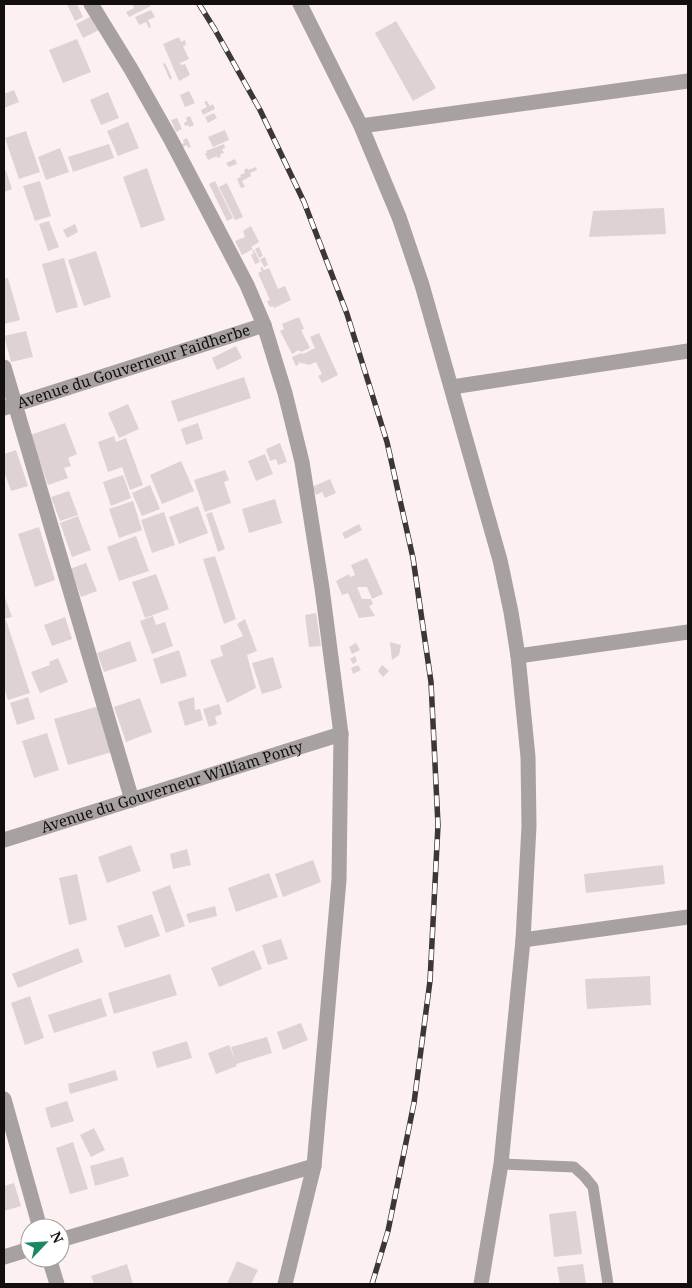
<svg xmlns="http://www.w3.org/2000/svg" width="692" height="1288" viewBox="0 0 692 1288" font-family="'Noto Serif',serif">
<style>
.building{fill:#ded2d2}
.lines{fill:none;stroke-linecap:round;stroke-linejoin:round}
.service{stroke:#a7a1a1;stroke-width:11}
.minor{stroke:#a7a1a1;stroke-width:15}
.rail-casing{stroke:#3c3636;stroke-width:5.5}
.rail{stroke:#fff;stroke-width:4;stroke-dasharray:11;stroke-linecap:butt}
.labels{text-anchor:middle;stroke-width:4;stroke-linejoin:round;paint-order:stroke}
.street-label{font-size:15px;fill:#130f0f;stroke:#fff}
</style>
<rect width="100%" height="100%" fill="#fdf0f0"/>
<path class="building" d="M67 4H77L83 17 75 21Z
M132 4H150L151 6 129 17 126 12 134 8Z
M151 10 155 17 148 20 151 27 149 28 146 22 139 25 135 17Z
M92 16 99 30 83 38 76 24Z
M396 21 436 88 413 101 375 33Z
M179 37 181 42 185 40 186 45 183 46 189 59 180 63 181 65 185 64 190 75 179 81 163 44Z
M77 39 91 72 63 83 49 50Z
M165 63 172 78 170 80 163 64Z
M14 90 19 102 4 108V94Z
M189 91 195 103 185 107 180 95Z
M108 92 119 118 101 125 90 100Z
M207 101 210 106 213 104 215 109 203 115 201 110 207 107 204 102Z
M214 113 217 118 208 123 205 117Z
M190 116 194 125 189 127 188 125 185 126 184 123 187 121 186 118Z
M177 118 182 129 176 132 171 120Z
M128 122 139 148 118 156 107 131Z
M225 130 229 140 213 147 208 137Z
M26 131 40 172 19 179 5 138Z
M187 138 191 147 188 148 187 145 183 147 182 144 184 143 183 140Z
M109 144 114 158 73 172 68 157Z
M224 144 225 148 222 149 224 153 220 154 221 157 217 158V156L208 160 205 153H207L206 151Z
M60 148 69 172 46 180 38 157Z
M235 159 237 164 229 167 226 163Z
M256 167 257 170 250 173 251 176 242 181 245 187 241 188 237 179 241 177 240 175 245 173 244 170 247 168 248 170Z
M147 168 165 220 141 228 123 177Z
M6 171 12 189 4 192V172Z
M40 181 51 216 35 221 23 186Z
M215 181 233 218 227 221 209 184Z
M227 183 243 217 235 220 219 187Z
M664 208 666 234 589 237 593 211Z
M49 221 59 247 48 251 39 224Z
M75 224 78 232 67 238 63 230Z
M251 226 259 242 251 247 253 249 242 255 235 241 245 237 243 231Z
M259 247 263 256 259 258 255 249Z
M254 250 260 262 255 264 251 255 254 253 252 251Z
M96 251 111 297 84 306 68 260Z
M265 257 268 265 264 267 260 259Z
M64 258 78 307 56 313 42 264Z
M262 267 264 270 269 268 278 289 285 286 291 300 274 308 273 306 270 307 267 301 270 300 258 273 262 271 260 268Z
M8 278 20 320 4 324V279Z
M299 317 304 329 301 330 310 348 301 352 299 350 292 354 280 331 284 329 282 324Z
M26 331 33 357 11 362 4 336Z
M319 333 338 375 322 383 318 376 322 374 316 362 309 365 298 362 299 364 296 366 292 357 301 353 303 354 315 348 310 337Z
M236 346 242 358 217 370 212 358Z
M244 377 251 398 178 422 171 401Z
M128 404 139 429 119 438 108 413Z
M65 423 77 454 68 458 71 466 64 468 68 478 48 485 30 435Z
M198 423 203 439 186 445 181 429Z
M114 436 116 442 126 438 143 485 130 490 122 467 108 472 98 442Z
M280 443 287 462 278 465 276 459 270 461 266 449Z
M16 450 28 486 11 491 4 471V454Z
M265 454 273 474 256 481 248 461Z
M181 461 194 491 162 504 150 475Z
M225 470 229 480 224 482 231 503 205 512 194 480Z
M123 475 131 498 111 506 103 482Z
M330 479 336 493 325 498 322 492 316 495 312 487Z
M150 485 160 509 142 516 132 493Z
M69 491 78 515 60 521 51 497Z
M275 499 282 523 249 533 242 509Z
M133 501 142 530 119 538 109 509Z
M198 506 208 533 179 544 169 517Z
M164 512 175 545 152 553 141 520Z
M212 512 225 549 218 552 206 514Z
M78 516 91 550 72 557 60 523Z
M359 524 362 530 345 539 342 533Z
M39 527 55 580 35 587 18 534Z
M136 536 149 571 119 581 107 547Z
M215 556 236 619 224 624 203 559Z
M367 558 383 594 372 599 367 587H357L362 599H371L373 604 369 606 375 616 359 618 348 593 342 595 336 581 349 574 350 577 355 575 351 565Z
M86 563 97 591 81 597 70 569Z
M156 574 169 609 145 618 132 582Z
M4 595 12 617 4 619Z
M316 613 321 646 309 647 305 615Z
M153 616 156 625 165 622 173 646 152 654 140 621Z
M65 617 72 639 52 646 44 625Z
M245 619 257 651 247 655 256 688 227 703 210 660 223 656 220 646 243 636 237 624Z
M6 620 30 693 8 700 4 687V621Z
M130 641 137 661 104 672 97 653Z
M390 642 401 645 399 655 392 660Z
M356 643 360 650 352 654 349 647Z
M179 650 187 676 161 684 153 659Z
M355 656 357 661 353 664 350 659Z
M273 657 282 688 262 694 252 663Z
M58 658 68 682 40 693 31 672 50 665 49 662Z
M358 665 361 670 353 674 351 668Z
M382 665 389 671 383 677 378 671Z
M28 697 35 719 17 725 10 703Z
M194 697 195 710 200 709 203 720 185 726 178 702Z
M140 698 152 732 126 742 114 707Z
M219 704 222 714 215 717 217 724 209 727 203 709Z
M99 706 112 752 68 765 54 719Z
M47 733 59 770 34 778 22 741Z
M131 845 141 871 107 883 98 857Z
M187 849 191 865 173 869 170 854Z
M313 860 321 882 283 897 275 874Z
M663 865 665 884 586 893 584 874Z
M269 873 278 897 236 912 228 888Z
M77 874 87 920 69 925 59 878Z
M170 885 185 926 166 933 152 892Z
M215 906 217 916 189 923 186 914Z
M152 914 160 936 125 948 117 926Z
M281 939 288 959 268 965 262 945Z
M78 948 83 962 18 988 12 974Z
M254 950 262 969 219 987 211 968Z
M170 974 177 995 114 1014 108 993Z
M650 976 651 1005 587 1009 585 979Z
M30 996 44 1038 25 1045 11 1003Z
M101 998 107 1016 54 1033 48 1015Z
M301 1023 308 1040 283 1050 277 1032Z
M267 1037 272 1053 236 1064 237 1066 216 1074 208 1053 229 1045 235 1060 231 1047Z
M187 1041 192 1058 157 1068 152 1052Z
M115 1070 118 1080 70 1094 68 1084Z
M67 1101 74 1121 51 1128 45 1108Z
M94 1128 105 1150 91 1157 80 1135Z
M73 1142 88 1189 70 1194 56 1148Z
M123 1157 129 1176 95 1186 90 1166Z
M14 1183 21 1206 4 1211V1186Z
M576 1211 582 1254 554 1257 549 1214Z
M237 1261 258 1270 251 1284H227Z
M127 1264 133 1284H94L91 1276Z
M583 1264 586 1284H560L557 1267Z"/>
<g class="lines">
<path class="service" d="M501 1164 574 1167 584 1176 593 1187 608 1284"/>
<g class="minor">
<path d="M91 4 131 69 170 138 247 285 264 325 285 393 302 462 322 588 341 734 339 880 314 1166 285 1284"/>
<path d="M300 4 361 126 399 217 422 285 500 560 511 612 518 656 528 757 529 826 523 940 501 1164 481 1284"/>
<path d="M361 126 688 81"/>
<path d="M4 367 132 800"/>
<path d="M452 387 688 351"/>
<path id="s1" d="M4 408 264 325"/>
<path d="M518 656 688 632"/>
<path id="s2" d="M4 840 341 734"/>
<path d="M523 940 688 917"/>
<path d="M4 1099 40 1228"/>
<path d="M60 1240 314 1166"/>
<path d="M4 1257 30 1249"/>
<path d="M49 1258 57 1284"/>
</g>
<g class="rail-casing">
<path id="rail" d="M199 4 214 28 260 110 304 202 347 314 387 442 413 558 431 682 438 825 430 981 414 1103 388 1231 372 1284"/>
</g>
<use href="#rail" class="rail"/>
</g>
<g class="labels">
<g class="street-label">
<text dy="5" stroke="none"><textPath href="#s1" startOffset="136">Avenue du Gouverneur Faidherbe</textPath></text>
<text dy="5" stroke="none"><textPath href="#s2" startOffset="176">Avenue du Gouverneur William Ponty</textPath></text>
</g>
</g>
<rect width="692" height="1288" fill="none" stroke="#130f0f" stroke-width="10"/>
<g transform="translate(45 1243) rotate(65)"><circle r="24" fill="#ffffff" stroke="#a19f9f"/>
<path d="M0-4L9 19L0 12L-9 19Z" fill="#1a8765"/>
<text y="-8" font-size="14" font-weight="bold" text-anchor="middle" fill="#130f0f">N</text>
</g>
</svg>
